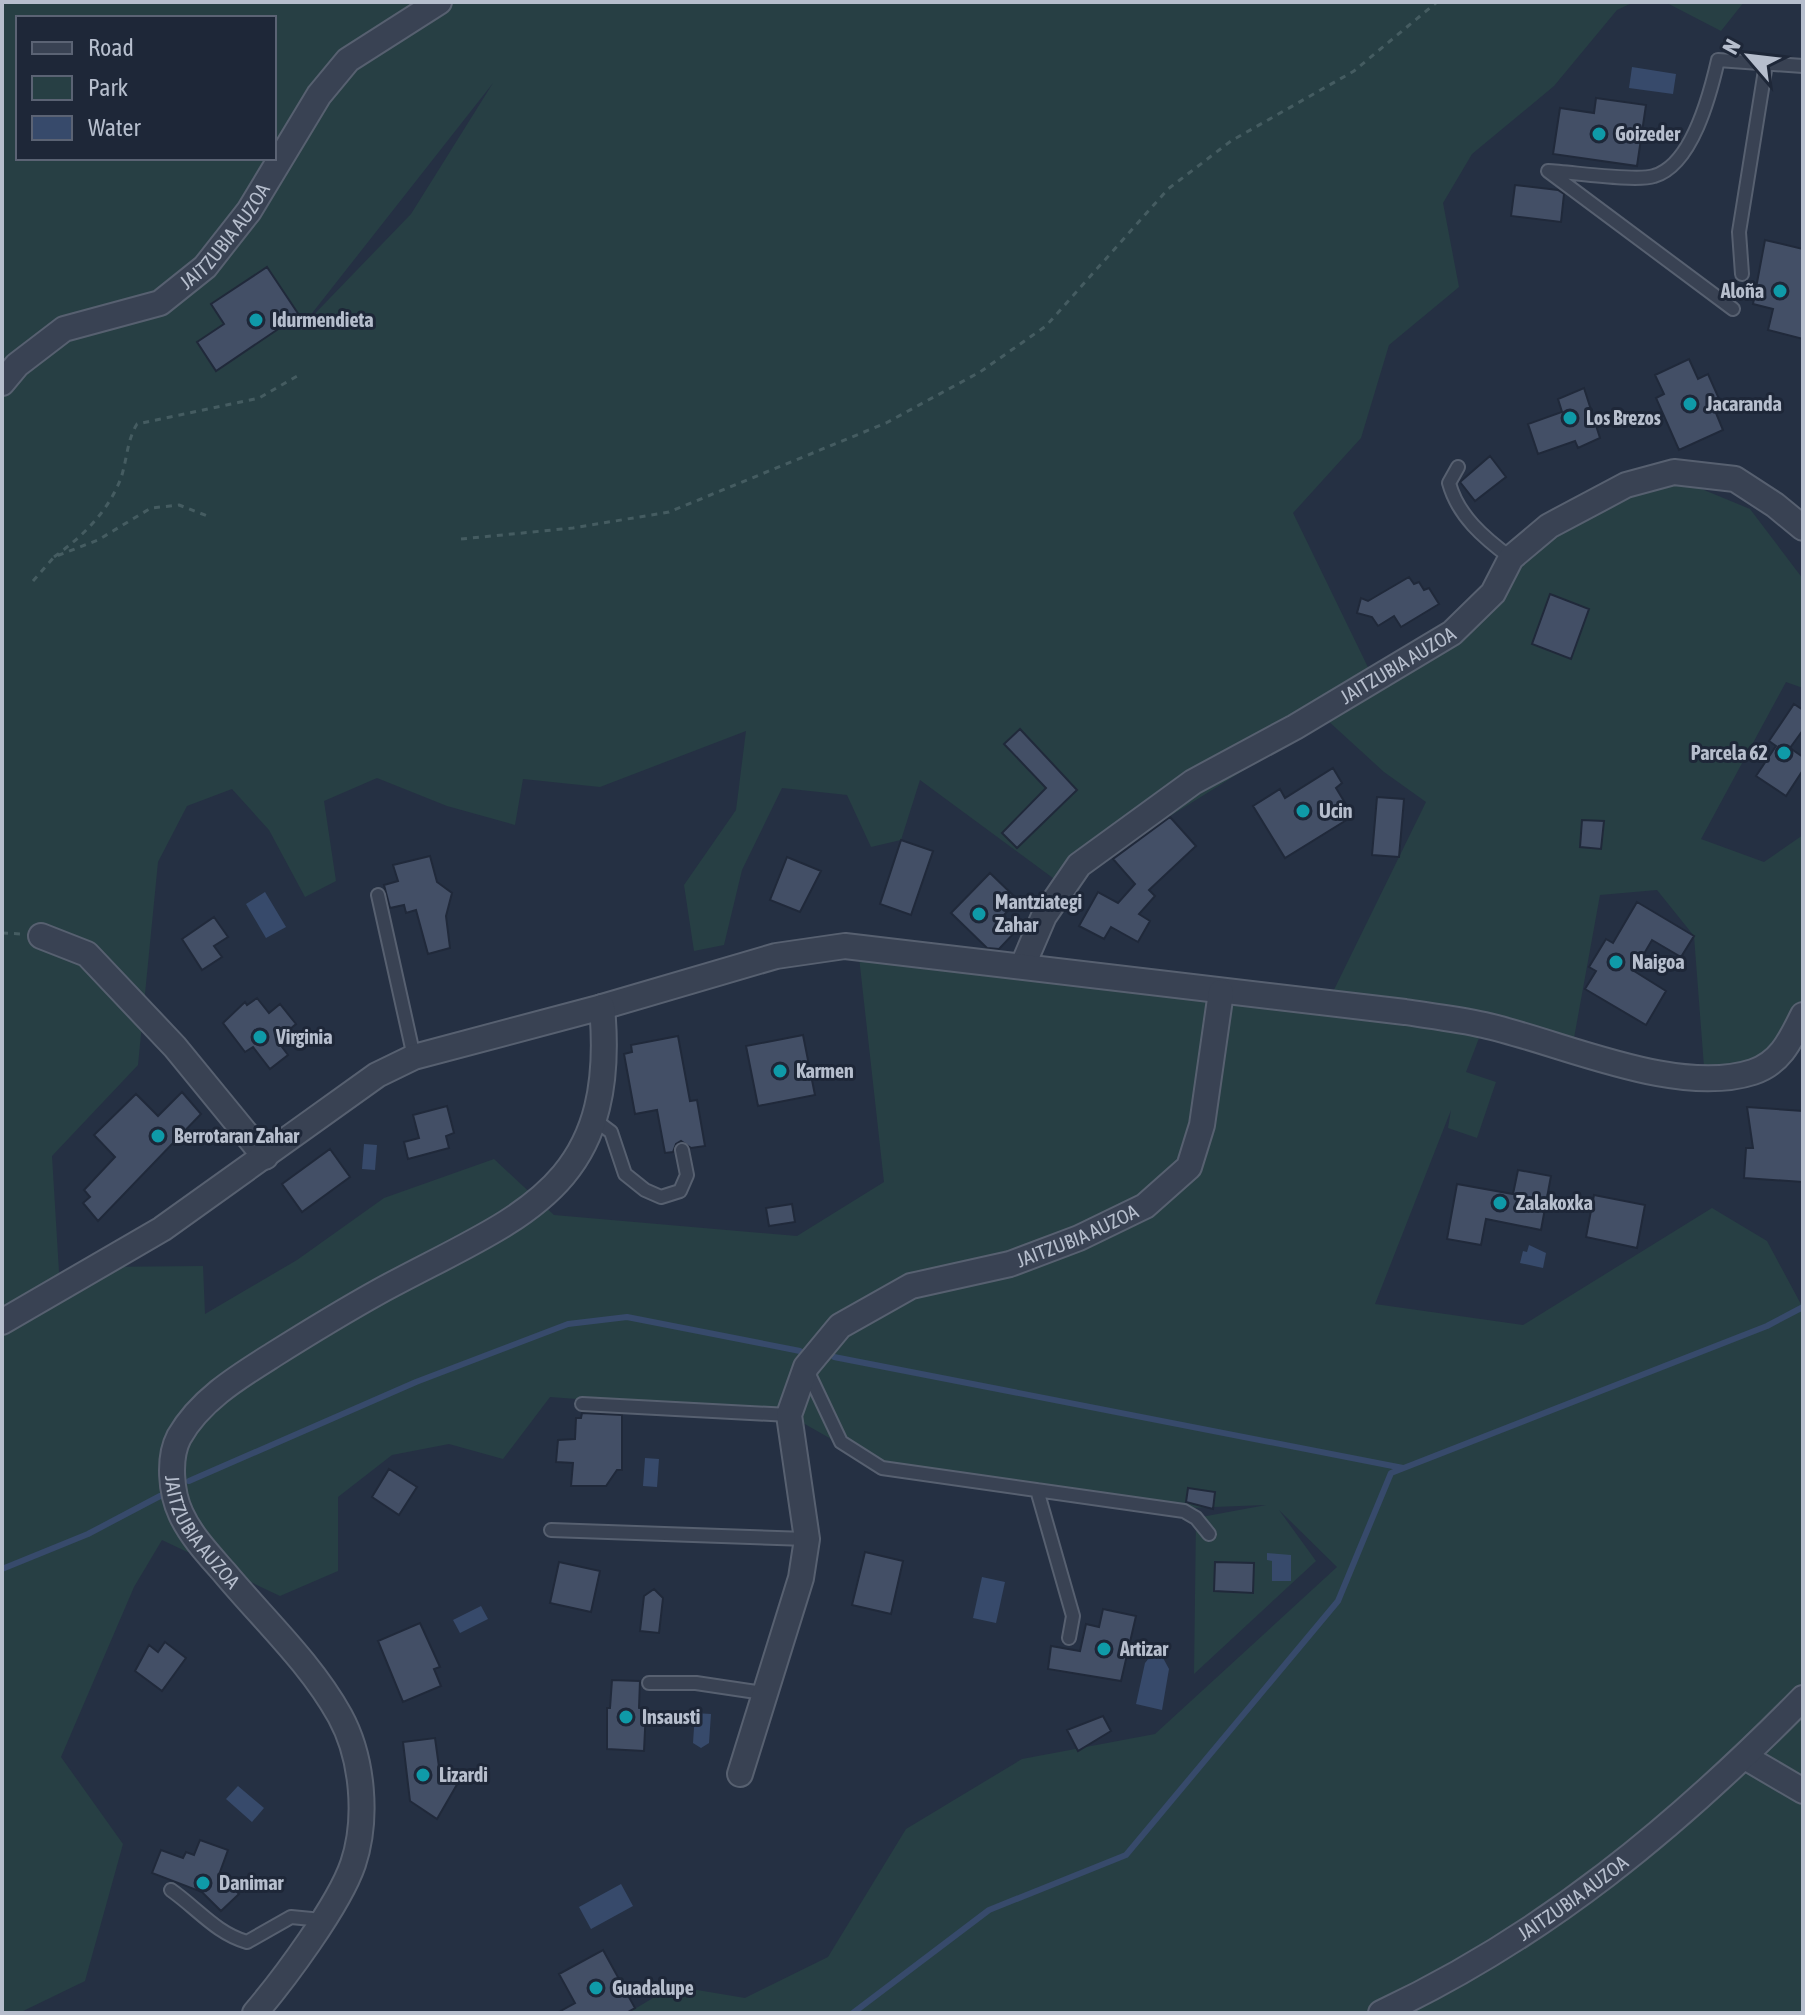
<svg xmlns="http://www.w3.org/2000/svg" width="1805" height="2015" viewBox="0 0 1805 2015" font-family="'Asap Condensed',sans-serif">
<style>
.green{fill:#273f44;fill-rule:evenodd}
.water{fill:#374a6b}
.lines{fill:none;stroke-linecap:round;stroke-linejoin:round}
.stream{stroke:#374a6b;stroke-width:6}
.building{fill:#434f66;stroke:#20293a;stroke-width:2}
.lane-casing{stroke:#576070;stroke-width:16}
.street-casing{stroke:#576070;stroke-width:28}
.path{stroke:#455c61;stroke-width:3;stroke-dasharray:6 6;stroke-linecap:butt}
.lane{stroke:#394253;stroke-width:12}
.street{stroke:#394253;stroke-width:24}
.culture-dot{fill:#0f9aa8;stroke:#1e2738;stroke-width:3}
.labels{text-anchor:middle;stroke-width:6;stroke-linejoin:round;paint-order:stroke}
.poi-label{font-size:20px;font-weight:bold;fill:#b6becd;stroke:#1e2738;text-anchor:start}
.street-label{font-size:20px;fill:#b6becd;stroke:#1e2738}
</style>
<rect width="100%" height="100%" fill="#253043"/>
<path class="green" d="M2 2H1634L1617 10 1554 86 1472 154 1443 203 1459 287 1389 345 1361 438 1293 513 1380 692 1452 633 1511 558 1626 485H1692L1750 509 1803 579V688L1786 682 1701 839 1764 862 1803 835V1015L1784 1053 1705 1080 1694 936 1657 890 1600 895 1572 1049 1484 1025 1466 1072 1496 1082 1477 1138 1448 1128 1451 1110 1375 1304 1523 1325 1712 1208 1767 1241 1803 1308V2013H628L673 1986 745 1998 828 1957 906 1829 1022 1759 1155 1734 1337 1567 1279 1510 1316 1561 1194 1674 1196 1518 1266 1505 1188 1508 882 1468 789 1415 550 1397 503 1459 449 1444 392 1455 338 1497V1571L280 1596 162 1540 134 1587 61 1757 123 1844 85 1981 19 2013H2ZM18 18H274V158H18ZM493 83 411 214 302 327V326ZM1326 719 1384 772 1426 802 1328 1002 858 948 884 1182 797 1236 554 1215 494 1159 384 1198 297 1260 205 1314 203 1266 96 1267 60 1288 52 1156 138 1065 158 862 187 806 232 789 269 830 305 897 336 881 324 801 377 778 447 806 515 825 523 779 600 787 746 731 736 810 684 885 694 951 724 945 742 870 782 788 847 795 871 847 901 840 920 780 1061 884Z
M1665 2H1744L1721 31Z"/>
<path class="water" d="M1632 67 1676 74 1673 94 1629 88Z
M265 892 286 927 266 938 246 904Z
M364 1144 377 1145 375 1170 362 1169Z
M1529 1245 1546 1253 1543 1268 1520 1263 1523 1251 1527 1252Z
M645 1458 659 1459 657 1487 643 1486Z
M1267 1553 1291 1555V1581H1272V1561L1267 1560Z
M982 1577 1005 1582 996 1623 973 1618Z
M481 1606 488 1619 460 1633 453 1620Z
M1162 1656 1169 1669 1162 1710 1136 1704 1145 1663 1149 1658Z
M695 1713 711 1714 709 1743 701 1748 693 1743Z
M238 1786 264 1808 252 1822 226 1799Z
M621 1884 633 1906 591 1929 579 1907Z"/>
<g class="lines">
<path class="stream" d="M834 1357 1403 1468
M189 1481 416 1382 568 1324 627 1317 800 1351
M2 1569 88 1534 160 1496
M853 2013 989 1910 1126 1855 1338 1601 1391 1473 1767 1326 1803 1307"/>
</g>
<path class="building" d="M1596 98 1646 105 1637 166 1553 154 1560 108 1594 113Z
M1515 185 1558 190 1564 194 1561 222 1511 216Z
M1765 240 1803 249V339L1768 330 1773 309 1753 304Z
M267 267 299 315 216 371 197 342 224 324 211 304Z
M1689 359 1698 379 1708 374 1724 410 1716 413 1723 430 1679 450 1656 398 1664 394 1655 375Z
M1584 388 1600 438 1578 448 1575 441 1538 454 1528 424 1562 412 1558 399Z
M1490 456 1506 477 1475 501 1460 482Z
M1409 577 1414 584 1419 582 1424 590 1429 588 1439 604 1401 627 1394 616 1378 626 1372 617 1357 613 1361 598 1368 601Z
M1550 594 1589 609 1571 659 1532 644Z
M1794 704 1803 710V730L1790 748 1803 757V770L1786 796 1756 776 1776 746 1769 741Z
M1020 729 1077 790 1017 848 1002 833 1046 788 1004 744Z
M1333 768 1342 783 1336 788 1353 816 1285 858 1253 806 1280 789 1285 798Z
M1377 797 1404 799 1399 857 1372 855Z
M1170 817 1196 846 1149 890 1155 896 1139 914 1150 921 1138 942 1111 927 1104 939 1079 926 1098 892 1118 903 1135 884 1113 859Z
M1582 820 1604 821 1601 849 1580 847Z
M901 840 933 851 911 915 880 904Z
M430 856 437 882 452 893 446 916 450 948 428 954 416 910 406 913 404 905 390 908 384 885 398 881 393 865Z
M787 857 821 871 800 912 770 900Z
M990 873 1018 900 1003 916 1017 930 999 949 987 948 951 913Z
M1637 902 1694 936 1681 957 1652 940 1634 971 1666 991 1646 1025 1585 989 1596 971 1589 967 1606 939 1613 943Z
M214 917 228 937 214 946 222 957 202 970 182 939Z
M257 998 269 1013 280 1004 296 1024 284 1034 290 1041 282 1047 288 1055 270 1069 253 1047 245 1052 223 1023 245 1002 247 1005Z
M803 1035 815 1095 758 1106 746 1046Z
M678 1036 690 1101 697 1100 705 1146 691 1148 681 1141 676 1144 673 1152 665 1153 657 1110 635 1114 624 1054 632 1052 631 1045Z
M182 1092 201 1114 98 1221 83 1203 90 1197 84 1190 115 1157 94 1135 136 1094 158 1116Z
M447 1106 454 1133 446 1136 449 1148 408 1159 404 1142 419 1138 413 1115Z
M1747 1107 1803 1111V1182L1744 1178 1746 1148H1753Z
M330 1149 350 1177 302 1212 282 1184Z
M1518 1170 1551 1176 1541 1230 1486 1219 1481 1245 1447 1239 1457 1184 1513 1194Z
M1594 1195 1645 1205 1637 1248 1586 1237Z
M792 1204 795 1222 769 1226 766 1208Z
M582 1413 622 1415V1470H617L606 1486H571L573 1463 556 1462 558 1440 575 1439 576 1418H581Z
M389 1469 417 1487 399 1515 372 1497Z
M1188 1488 1215 1492 1213 1509 1186 1502Z
M865 1552 903 1561 891 1614 852 1605Z
M559 1562 600 1571 591 1612 550 1603Z
M1215 1562 1254 1563 1253 1593 1214 1591Z
M654 1589 663 1598 659 1633 640 1631 644 1596Z
M1103 1609 1136 1616 1121 1681 1048 1669 1051 1646 1080 1651 1086 1624 1099 1627Z
M420 1623 440 1667 434 1669 441 1686 403 1702 378 1641Z
M165 1642 186 1658 162 1691 135 1671 149 1645 158 1652Z
M612 1680 640 1681 639 1708 646 1709 644 1751 607 1749V1708H610Z
M1103 1716 1111 1731 1078 1751 1067 1730Z
M435 1738 439 1767 459 1781 437 1819 410 1801 403 1742Z
M200 1840 228 1850 220 1872 239 1894 221 1911 202 1892 152 1873 161 1850 183 1858 186 1852 194 1855Z
M603 1950 635 2008 626 2013H557L575 2003 559 1974Z"/>
<g class="lines">
<g class="lane-casing">
<path id="lane" d="M1742 274 1739 232 1766 64
M1733 309 1548 171C1571 172 1636 182 1654 176 1692 165 1710 95 1718 60L1803 66
M1458 467 1449 483C1458 516 1484 538 1511 558
M378 895 414 1057
M595 1120 611 1132 625 1174 645 1190 661 1197 680 1191 687 1175 682 1150
M807 1370 841 1442 882 1468 1184 1511 1196 1518 1209 1534
M582 1404 789 1415
M1037 1490 1073 1616 1069 1638
M551 1530 807 1539
M649 1683H696L763 1693
M171 1890C198 1909 216 1933 247 1942L291 1917 322 1920"/>
</g>
<g class="street-casing">
<g id="street">
<path id="s1" d="M2 383 17 365 64 329 160 303 205 267 249 211 319 95 348 60 439 2"/>
<path d="M41 936 87 954 175 1047 265 1157"/>
<path id="s2" d="M1023 965 1044 916 1079 865 1193 782 1295 727 1452 633 1493 593 1511 558 1549 526 1626 485 1674 472 1735 479 1775 505 1803 528"/>
<path d="M602 1007 776 956 845 946 1405 1012C1431 1016 1458 1019 1484 1025 1561 1042 1676 1097 1753 1072 1781 1063 1791 1039 1803 1015"/>
<path id="s3" d="M2 1322 162 1229 377 1075 414 1057 602 1007C619 1192 518 1216 380 1291 344 1311 308 1333 273 1355 238 1377 200 1400 179 1437 168 1458 171 1493 181 1514 191 1536 209 1555 224 1572 263 1619 310 1662 340 1716 363 1758 368 1819 353 1864 339 1905 284 1979 255 2013"/>
<path d="M1745 1757 1803 1791"/>
<path id="s4" d="M740 1774 801 1578 807 1539 789 1415 806 1367 840 1326 911 1286 1010 1264 1079 1238 1145 1206 1189 1167 1202 1125 1221 992"/>
<path id="s5" d="M1381 2013C1545 1936 1677 1826 1803 1698"/>
</g>
</g>
<path class="path" d="M461 539 573 528 669 512 886 423 980 372 1046 326 1168 189 1231 141 1354 71 1437 2
M54 557C83 536 108 512 121 478 127 460 127 440 137 424L259 398 299 375
M33 581 54 557 98 540 151 508 179 505 210 517
M2 933 22 934"/>
<use href="#lane" class="lane"/>
<use href="#street" class="street"/>
</g>
<g class="culture-dot">
<circle cx="1599" cy="134" r="8"/>
<circle cx="1780" cy="291" r="8"/>
<circle cx="256" cy="320" r="8"/>
<circle cx="1690" cy="404" r="8"/>
<circle cx="1570" cy="418" r="8"/>
<circle cx="1784" cy="753" r="8"/>
<circle cx="1303" cy="811" r="8"/>
<circle cx="979" cy="914" r="8"/>
<circle cx="1616" cy="962" r="8"/>
<circle cx="260" cy="1037" r="8"/>
<circle cx="780" cy="1071" r="8"/>
<circle cx="158" cy="1136" r="8"/>
<circle cx="1500" cy="1203" r="8"/>
<circle cx="1104" cy="1649" r="8"/>
<circle cx="626" cy="1717" r="8"/>
<circle cx="423" cy="1775" r="8"/>
<circle cx="203" cy="1883" r="8"/>
<circle cx="596" cy="1988" r="8"/>
</g>
<g class="labels">
<g class="poi-label">
<text x="1615" y="141">Goizeder</text>
<text x="1764" y="298" text-anchor="end">Aloña</text>
<text x="272" y="327">Idurmendieta</text>
<text x="1706" y="411">Jacaranda</text>
<text x="1586" y="425">Los Brezos</text>
<text x="1768" y="760" text-anchor="end">Parcela 62</text>
<text x="1319" y="818">Ucin</text>
<text x="995" y="909">Mantziategi<tspan x="995" dy="23">Zahar</tspan></text>
<text x="1632" y="969">Naigoa</text>
<text x="276" y="1044">Virginia</text>
<text x="796" y="1078">Karmen</text>
<text x="174" y="1143">Berrotaran Zahar</text>
<text x="1516" y="1210">Zalakoxka</text>
<text x="1120" y="1656">Artizar</text>
<text x="642" y="1724">Insausti</text>
<text x="439" y="1782">Lizardi</text>
<text x="219" y="1890">Danimar</text>
<text x="612" y="1995">Guadalupe</text>
</g>
<g class="street-label">
<text dy="7" stroke="none"><textPath href="#s1" startOffset="276">JAITZUBIA AUZOA</textPath></text>
<text dy="7" stroke="none"><textPath href="#s2" startOffset="492">JAITZUBIA AUZOA</textPath></text>
<text dy="7" stroke="none"><textPath href="#s4" startOffset="730">JAITZUBIA AUZOA</textPath></text>
<text dy="7" stroke="none"><textPath href="#s3" startOffset="1436">JAITZUBIA AUZOA</textPath></text>
<text dy="7" stroke="none"><textPath href="#s5" startOffset="224">JAITZUBIA AUZOA</textPath></text>
</g>
</g>
<rect width="1805" height="2015" fill="none" stroke="#b6becd" stroke-width="8"/>
<rect x="16" y="16" width="260" height="144" fill="#1e2738" stroke="#5b6374" stroke-width="2"/>
<rect x="32" y="42" width="40" height="12" fill="#394253" stroke="#5b6374" stroke-width="2"/>
<text x="88" y="56" font-size="24" fill="#b6becd">Road</text>
<rect x="32" y="76" width="40" height="24" fill="#273f44" stroke="#5b6374" stroke-width="2"/>
<text x="88" y="96" font-size="24" fill="#b6becd">Park</text>
<rect x="32" y="116" width="40" height="24" fill="#374a6b" stroke="#5b6374" stroke-width="2"/>
<text x="88" y="136" font-size="24" fill="#b6becd">Water</text>
<g transform="translate(1749 56) rotate(298)" stroke="#1e2738" stroke-width="6" paint-order="stroke">
<path d="M0-6L14 30L0 20L-14 30Z" fill="#b6becd"/>
<text y="-12" font-size="22" font-weight="bold" text-anchor="middle" fill="#b6becd">N</text>
</g>
</svg>
